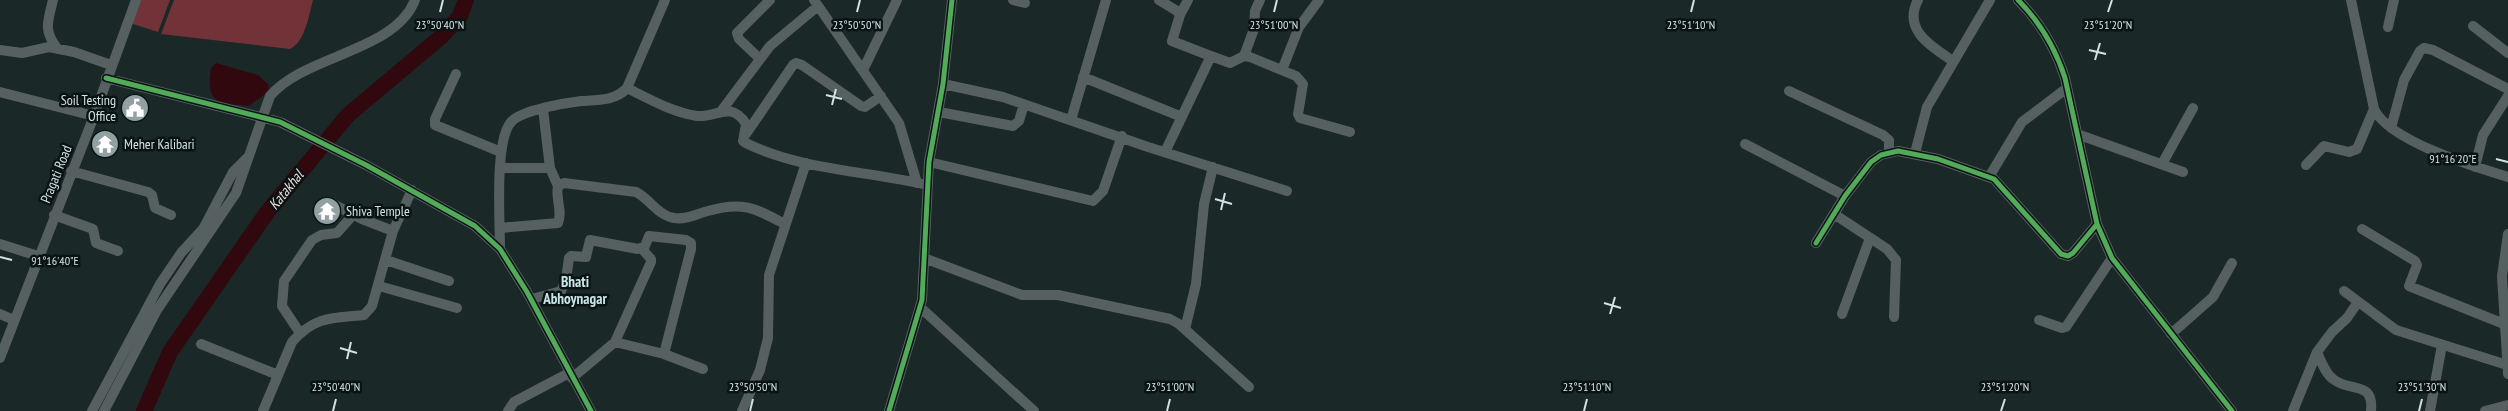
<svg xmlns="http://www.w3.org/2000/svg" width="2508" height="411" viewBox="0 0 2508 411" font-family="'PT Sans Narrow',sans-serif">
<style>
.green{fill:#723338}
.water{fill:#31080e}
.lines{fill:none;stroke-linecap:round;stroke-linejoin:round}
.river{stroke:#31080e;stroke-width:16}
.minor{stroke:#566060;stroke-width:10}
.cycleway-casing{stroke:#091314;stroke-width:8}
.cycleway{stroke:#51ab58;stroke-width:5}
.ticks{fill:none;stroke:#d3e1e2;stroke-width:2}
.labels{text-anchor:middle;stroke-width:5;stroke-linejoin:round;paint-order:stroke}
.poi-label{font-size:14px;fill:#d3e1e2;stroke:#091314;text-anchor:start}
.street-label{font-size:14px;fill:#d3e1e2;stroke:#091314}
.water-label{font-size:15px;font-style:italic;fill:#f6dbdb;stroke:#091314}
.neighbourhood-label{font-size:15px;font-weight:bold;fill:#c9e6e7;stroke:#091314}
.ticks-label{font-size:12px;text-anchor:middle;fill:#d3e1e2;stroke:#091314;stroke-width:5;stroke-linejoin:round;paint-order:stroke}
</style>
<rect width="100%" height="100%" fill="#1b2828"/>
<path class="green" d="M140 0H170L158 32 130 23Z
M174 0H313C309 15 305 42 290 49L161 34Z"/>
<path class="water" d="M216 63 258 75 268 84 269 91 249 106C216 103 206 103 211 68Z"/>
<g class="lines">
<path class="river" d="M144 411 170 352 268 211 348 115 442 36 460 16 466 0"/>
<path class="minor" d="M53 0C48 21 43 30 57 48
M814 0 899 123 917 183
M1013 0 1025 3
M1159 0 1177 11 1180 15 1172 41 1208 55 1210 58 1165 152
M1918 0C1902 30 1932 47 1953 61
M2018 0C2041 23 2055 47 2065 78L2097 224 2112 258 2232 411
M2351 0 2374 109C2389 141 2475 167 2508 177
M1180 15 1188 0
M2473 26 2508 53
M2388 27 2394 0
M0 50 22 53 49 47 74 52 111 65
M1208 55 1230 63 1244 56 1250 57 1296 76 1303 84 1298 114 1300 118 1350 132
M1244 56 1254 29 1255 11 1260 0
M759 58 739 39 737 33 770 0
M863 70 897 0
M1282 70 1299 27 1319 0
M456 74 435 119V125L501 152
M1083 77 1182 117
M106 78 280 122 366 165 475 226 500 249 527 292 591 411
M943 84 1003 97 1148 147 1287 191
M627 88C649 99 672 112 697 116 716 118 731 100 746 124L743 141 746 143C799 170 869 171 927 185
M1789 91 1883 135 1889 140V153
M0 92 94 116
M543 109 550 168
M722 110 770 46 818 6
M939 112 1013 126 1019 121 1024 104
M1071 120 1106 0
M2391 128 2404 80 2420 51 2424 48 2433 50 2508 89
M746 134 793 65 796 63 802 65 861 106 865 107 881 96
M2077 134 2183 172
M1745 144 1845 196
M1915 153 1927 107 1990 0
M929 162 1093 201 1103 191 1122 136
M2162 164 2193 108
M2306 165 2324 146 2349 152 2357 149 2374 109
M2475 167 2483 135 2508 96
M500 168H550L558 186
M71 171 148 192 152 195 155 208 171 215
M1989 177 2022 122 2067 88
M331 203 362 219 393 231
M1834 214 1887 249 1896 260 1894 317
M54 215 93 229 96 243 118 251
M500 228 558 223C563 211 555 198 558 186L564 183 636 192C650 199 657 215 674 218 686 220 696 214 708 211 742 201 755 208 785 224
M2362 229 2415 261 2417 265 2409 286 2504 324
M2508 234 2502 276 2508 374
M1816 243 1845 196 1871 162 1881 155 1898 151 1938 159 1994 179 2061 254 2068 256 2073 253 2097 224
M0 244 38 256
M500 249C500 222 494 138 512 121 523 110 565 103 581 101 598 100 615 101 627 88L665 0
M924 258 1022 295H1058L1170 319 1179 324 1249 387
M386 260 449 281
M379 286 457 308
M2344 291 2396 330 2507 365
M532 299 561 291 566 280 569 258 571 256 586 257 590 240 638 249 645 246 649 236 686 240 691 243V249L664 354
M921 308 1034 411
M0 314 14 320
M1842 314 1870 238
M2039 320 2062 328 2066 327 2112 258
M1185 329 1196 284 1204 204 1213 167
M300 333 282 306 284 281 312 240 321 235 337 233 353 215
M2171 334 2213 297 2232 263
M615 342 651 262V259L642 249
M201 344 278 375
M2317 352C2321 361 2325 373 2333 379 2350 393 2374 380 2371 411
M0 358 94 116 136 0
M572 378 615 342 664 354 703 369
M92 411 160 284 181 253 203 229 233 172 248 157
M104 411 157 310 236 193 270 96C304 55 395 52 415 0
M263 411 292 342C315 316 332 318 364 315L372 306 393 231 412 190
M508 411 514 402 569 373
M742 411 760 370 768 338 769 275 806 163
M889 411 922 300 929 162 943 84 952 0
M2293 411 2317 352 2332 332 2347 318 2358 302
M2430 411 2442 345
M2485 411 2508 405"/>
<g class="cycleway-casing">
<path id="cycleway" d="M2018 0C2041 23 2055 47 2065 78L2097 224 2112 258 2232 411
M106 78 280 122 366 165 475 226 500 249 527 292 591 411
M1816 243 1845 196 1871 162 1881 155 1898 151 1938 159 1994 179 2061 254 2068 256 2073 253 2097 224
M889 411 922 300 929 162 943 84 952 0"/>
</g>
<use href="#cycleway" class="cycleway"/>
</g>
<path class="ticks" d="M440 12 443 0M857 12 860 0M1274 12 1277 0M1691 12 1694 0M2108 12 2112 0M2089 50 2106 54M2095 60 2100 43M826 95 842 99M832 105 836 89M2496 159 2508 162M1215 199 1232 204M1221 210 1225 193M0 257 12 260M1604 303 1621 308M1610 314 1615 297M340 348 357 353M347 359 351 342M333 411 336 399M750 411 753 399M1167 411 1170 399M1584 411 1587 399M2001 411 2005 399M2419 411 2422 399"/>
<defs>
<g id="civic-disc" transform="scale(1.4375)"><circle r="9.5" fill="#93a0a1" stroke="#091314"/><path d="M-.6-6.5H3V-4.5H.6V-3L4-1V1h2V6H-6V1h2V-1L-.6-3ZM-1.2 2.5V6h2.4V2.5Z" fill="#fff"/></g>
<g id="temple-disc" transform="scale(1.4375)"><circle r="9.5" fill="#93a0a1" stroke="#091314"/><path d="M0-6L5-2H3V0L6.5 2.5H4V6H1.5V3h-3V6H-4V2.5H-6.5L-3 0V-2H-5Z" fill="#fff"/></g>
</defs>
<g fill-rule="evenodd">
<use href="#civic-disc" x="135" y="108"/>
<use href="#temple-disc" x="105" y="144"/>
<use href="#temple-disc" x="327" y="211"/>
</g>
<g class="labels">
<g class="poi-label">
<text x="116" y="105" text-anchor="end">Soil Testing<tspan x="116" dy="16">Office</tspan></text>
<text x="124" y="149">Meher Kalibari</text>
<text x="346" y="216">Shiva Temple</text>
</g>
<g class="street-label">
<text transform="translate(56 174) rotate(-68)" y="5">Pragati Road</text>
</g>
<g class="water-label">
<text transform="translate(286 190) rotate(-51)" y="5">Katakhal</text>
</g>
<g class="neighbourhood-label">
<text x="575" y="287">Bhati<tspan x="575" dy="17">Abhoynagar</tspan></text>
</g>
</g>
<g class="ticks-label">
<text x="440" y="29">23°50'40"N</text>
<text x="857" y="29">23°50'50"N</text>
<text x="1274" y="29">23°51'00"N</text>
<text x="1691" y="29">23°51'10"N</text>
<text x="2108" y="29">23°51'20"N</text>
<text x="2453" y="163">91°16'20"E</text>
<text x="55" y="265">91°16'40"E</text>
<text x="336" y="391">23°50'40"N</text>
<text x="753" y="391">23°50'50"N</text>
<text x="1170" y="391">23°51'00"N</text>
<text x="1587" y="391">23°51'10"N</text>
<text x="2005" y="391">23°51'20"N</text>
<text x="2422" y="391">23°51'30"N</text>
</g>
</svg>
